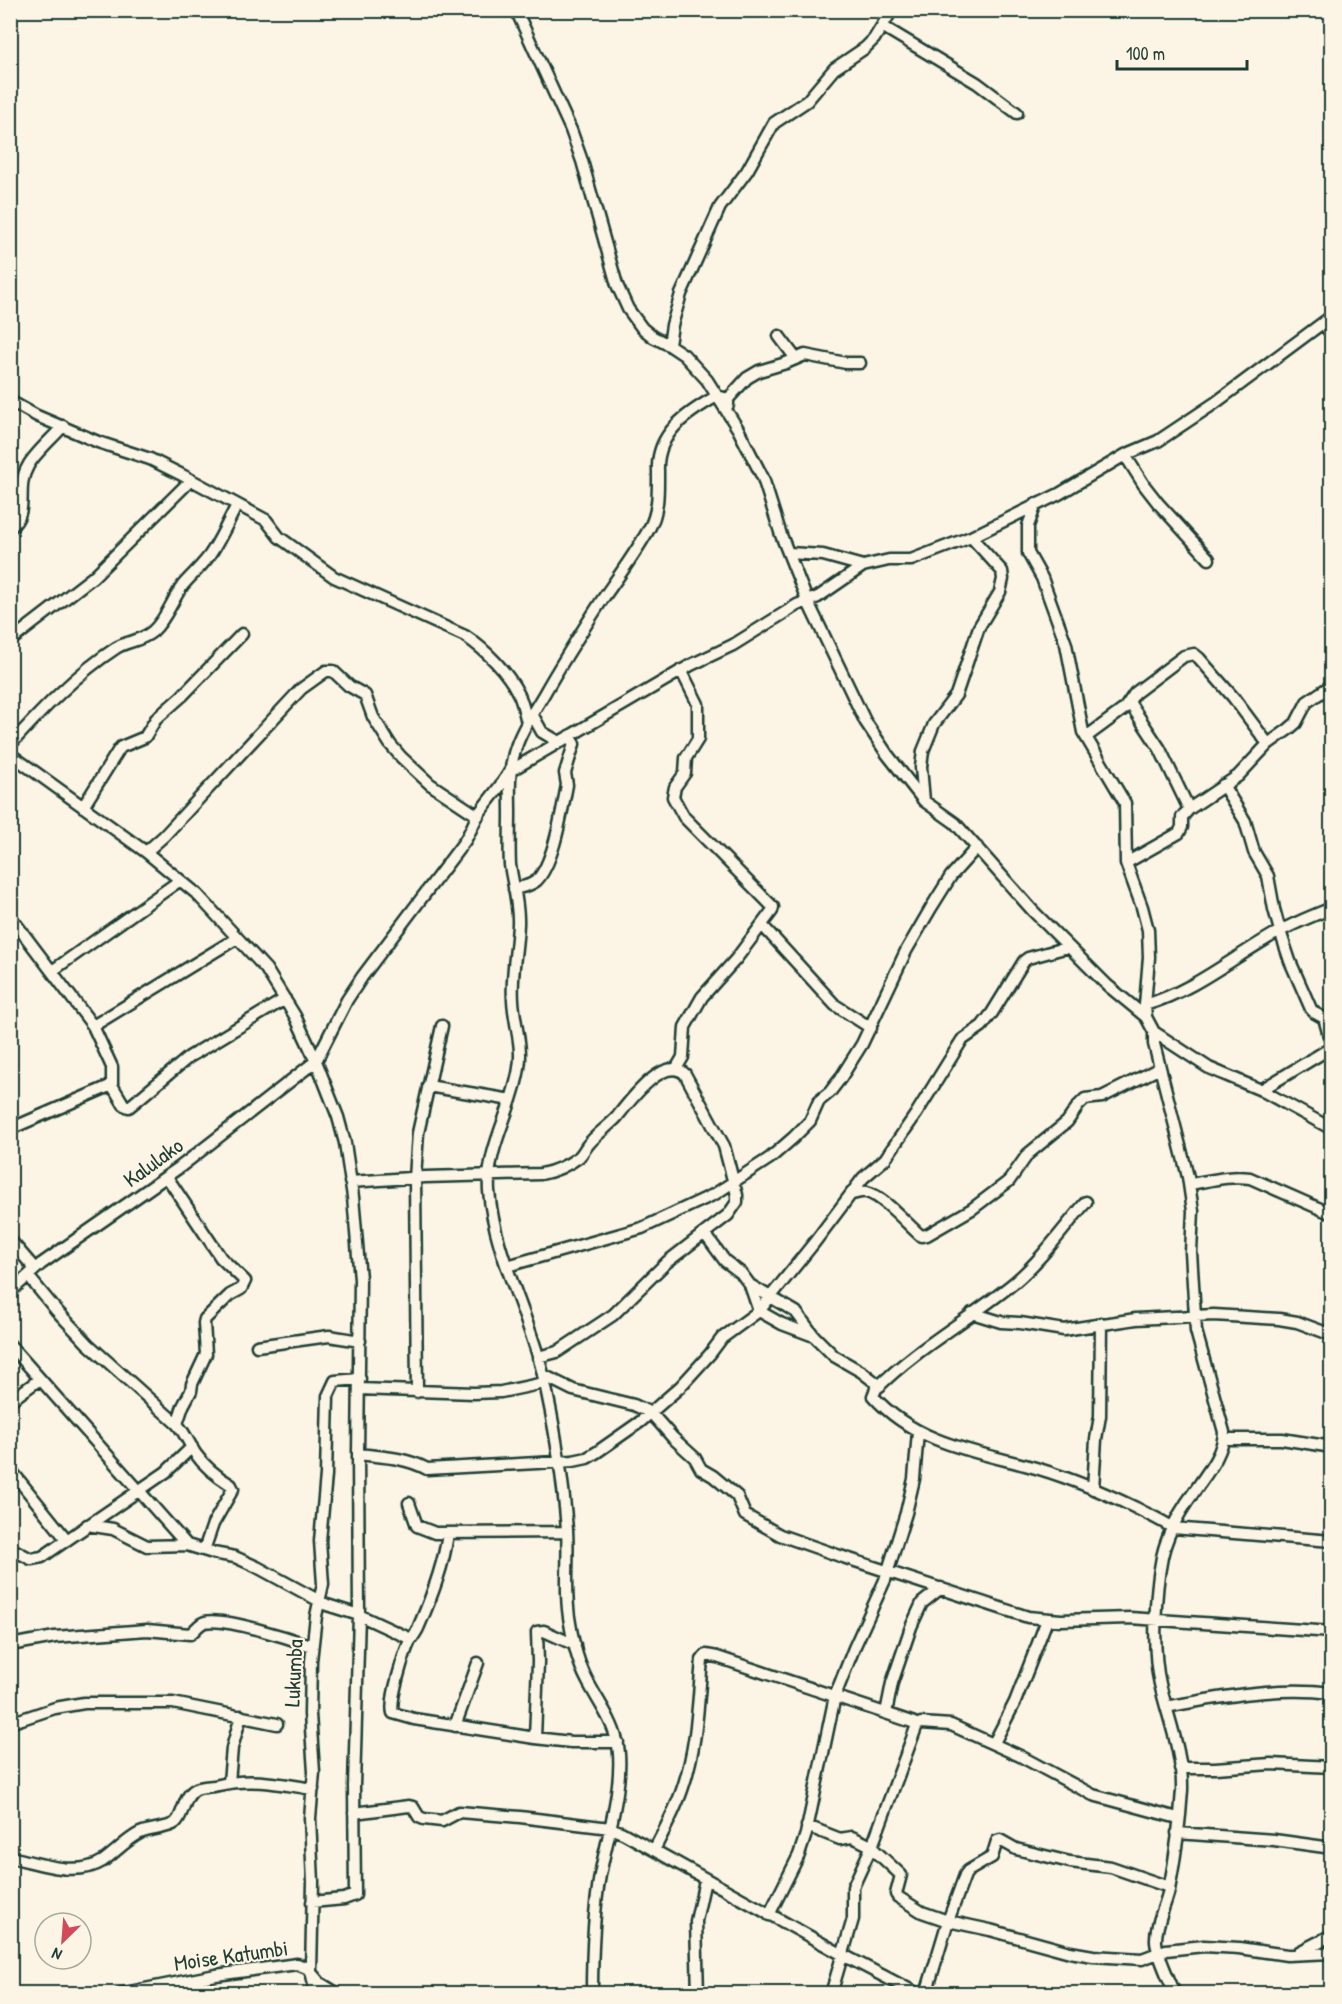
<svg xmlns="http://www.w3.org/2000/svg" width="1342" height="2004" viewBox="0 0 1342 2004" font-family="'Patrick Hand',sans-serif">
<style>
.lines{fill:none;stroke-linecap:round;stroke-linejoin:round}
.street-casing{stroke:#1f3d34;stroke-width:15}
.street{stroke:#fcf5e5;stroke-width:10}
.labels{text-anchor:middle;stroke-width:4.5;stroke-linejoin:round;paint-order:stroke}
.street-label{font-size:22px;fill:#1f3d34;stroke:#fcf5e5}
</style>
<rect width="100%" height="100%" fill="#fcf5e5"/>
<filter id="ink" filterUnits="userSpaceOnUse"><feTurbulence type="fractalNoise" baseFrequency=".0167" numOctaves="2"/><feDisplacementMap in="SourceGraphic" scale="12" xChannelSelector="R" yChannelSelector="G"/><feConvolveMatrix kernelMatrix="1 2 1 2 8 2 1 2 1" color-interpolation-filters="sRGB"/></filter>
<g filter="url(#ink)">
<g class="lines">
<g class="street-casing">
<path id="street" d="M516 10 571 130 582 161 617 285 628 309 642 328 653 337 669 345 684 355 707 380 738 429 763 478 781 535 807 600 865 721 887 754 924 801 955 823 1033 911 1107 985 1146 1017 1154 1032V1044L1188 1177 1193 1211 1191 1252 1196 1331 1224 1432C1223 1455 1206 1474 1194 1492 1180 1511 1167 1534 1162 1557 1155 1592 1152 1650 1160 1684 1168 1718 1183 1754 1182 1790 1180 1822 1175 1859 1169 1890 1165 1907 1155 1925 1156 1942 1157 1955 1170 1981 1175 1994
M882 26 977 83 1017 113
M1323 323 1332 335
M779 336 794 356 793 360
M669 345 672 325 681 294 720 207 747 171 774 123 807 101 834 69 865 48 874 39 892 10
M10 401 37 416 98 442 150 459 182 475 266 520 279 537 334 577 465 636C486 650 508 672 519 695 523 704 525 714 527 723
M728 405V399L747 378 759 371 786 363 805 355 846 363H860
M1125 455 1144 485 1158 503 1209 559
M1036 504 1028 526V553L1042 578 1066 644 1083 732 1125 803 1126 863 1142 907 1148 930 1149 957 1145 1005 1146 1017
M10 528C31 510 14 490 28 466 34 454 53 438 63 426
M789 553 823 555 863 566
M10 641 93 577 191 480
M1129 702 1160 749 1189 809
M532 714 542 732 559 742
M1086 737 1124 709 1135 693 1184 656 1194 654 1199 658 1233 697 1268 744
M10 745C42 710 76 674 116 648 127 641 142 641 153 631 167 618 172 600 183 585 193 573 205 564 213 550 222 536 229 520 237 505
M10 754 146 852 197 894 266 969 295 1016 316 1061 338 1117 345 1143 353 1197 360 1279 358 1454 359 1615 354 1786 355 1895 344 1899 312 1902
M1223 785 1245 821 1254 852 1268 876 1274 909 1280 931 1290 961 1311 1009 1315 1013 1324 1018 1331 1043 1329 1049 1261 1090
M924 801 921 767 923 751 934 724 956 695 979 627 1000 592 1003 579 1002 571 971 537
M83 807 118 751 121 747 145 737 156 719 182 696 242 634
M146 852 164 836 301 689 326 671H333L349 686 365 695 373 717 390 744 401 757 430 784 478 816
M1126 863 1179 833 1182 827V817L1189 809 1238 776 1268 744 1289 729 1296 723 1307 702 1332 685
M514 889C522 887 530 886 536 881 554 864 562 810 567 785L565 773 574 744 569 736
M10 916 93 1026 112 1067V1085L124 1105 129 1107 189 1057 285 999
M762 925 835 1005 871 1028
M52 971 179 881
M1145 1005C1194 991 1236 955 1280 931 1297 922 1314 915 1332 908
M93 1026 237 938
M1154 1032 1209 1068 1261 1090 1332 1129
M676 1069 683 1057 685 1027 702 997 736 959 772 911 773 907 684 817 673 797 675 787 685 773 686 758 698 739V704L681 670
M428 1086 511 1100
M10 1129 112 1085
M167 1177 221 1258 245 1281 241 1289 230 1295 205 1319 204 1323 206 1354 192 1384 191 1391 183 1406 177 1424
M350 1182 425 1177 541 1174C556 1171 567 1166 579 1157 583 1153 584 1150 587 1146 595 1135 608 1127 617 1117 629 1102 664 1054 685 1074L724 1146 737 1195V1202L728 1215 667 1262 613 1315 557 1352 538 1357
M1190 1184C1209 1181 1230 1175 1250 1178L1332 1214
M852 1194C857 1193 862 1191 867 1192 884 1197 907 1224 921 1236L927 1235 972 1209 1009 1181 1028 1154 1067 1122 1078 1106 1085 1099 1102 1097 1160 1068
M1086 1202C1063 1229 1042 1259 1015 1282 970 1319 918 1347 876 1389L873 1396C913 1441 970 1451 1025 1465 1063 1475 1101 1491 1136 1508 1149 1515 1161 1520 1173 1528L1332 1541
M705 1234 725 1261 741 1273 750 1285 796 1312 814 1336 834 1356 862 1372 880 1386
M10 1240 35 1269
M507 1266 642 1228 715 1194 770 1158 793 1138 810 1121 819 1101 830 1092 840 1079 862 1044 906 951 931 908 951 876 977 847
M28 1276 56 1310 88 1344 177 1424C185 1433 189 1443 195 1453 204 1466 218 1477 231 1485L233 1489 213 1524 204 1550
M750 1285 759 1311 782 1324 814 1336
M10 1292 41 1264 180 1167 316 1061 347 1000 362 977 464 842C470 833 473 824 478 815 488 800 501 787 510 771L691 665 733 645 797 605 818 597 863 566 889 560H911L971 537 1059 494 1125 455 1158 441 1215 403 1332 316
M972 1313 1001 1322 1020 1323 1064 1330 1136 1319 1214 1315 1279 1319 1297 1322 1332 1335
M10 1345 187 1545
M257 1346 329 1336 360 1341
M543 1375 573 1390 634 1405 651 1413 673 1438 695 1458 701 1469 713 1476 737 1496 745 1515 780 1535 840 1556 1028 1617 1061 1620 1130 1618 1332 1632
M359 1389 474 1393 501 1392 544 1383
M417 1392 415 1178 418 1133 442 1026
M10 1401 40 1379
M1223 1439H1282L1332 1447
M358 1454C382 1457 405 1457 427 1469L573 1461 587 1458 597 1452 640 1422 680 1387 710 1354 722 1338 759 1311 814 1243 863 1178 885 1159 916 1114 962 1040 982 1026 992 1013 1024 961 1028 958 1068 947
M10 1469 67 1540
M1093 1489 1096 1439 1100 1416 1101 1323
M409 1503 417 1526 435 1533 567 1532
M87 1525 113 1529 147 1546 187 1545 213 1553 235 1557 257 1567 327 1605 359 1615 411 1639
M448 1533C444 1565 432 1596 419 1626 417 1632 413 1636 410 1641 404 1653 389 1701 393 1713L414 1719 535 1738 571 1742H618
M10 1548 31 1559 42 1557 166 1472 192 1447
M10 1645 55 1637 147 1630 190 1634C196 1630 198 1624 205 1622 224 1617 292 1639 312 1646
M1166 1707C1220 1697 1277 1686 1332 1693
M886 1713 892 1683 911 1627 922 1603 941 1588
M10 1723 55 1708 84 1703H173L277 1724
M455 1726 478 1663
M535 1738 538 1662 537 1632 544 1631 575 1645
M994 1743 1015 1702 1047 1620
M1180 1768H1215L1271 1764 1332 1767
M229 1782 232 1748 241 1716
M354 1813 409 1806 413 1807 419 1817 424 1819 442 1821 459 1812 520 1817 610 1828 623 1833 843 1955 918 1994
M807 1826 840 1839 852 1837 861 1841 869 1845 901 1875 896 1894 898 1897 922 1912 948 1921 965 1875 968 1871 992 1857 997 1841 1000 1840 1016 1849 1070 1862 1111 1867 1169 1887
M1177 1833 1274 1840 1332 1848
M654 1850C665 1829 676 1809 683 1787 697 1746 698 1703 702 1660L706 1655 717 1657 912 1722 917 1725 921 1723 951 1725 1020 1756 1093 1795 1178 1818
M10 1857C39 1863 76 1878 103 1861 116 1852 126 1840 140 1833 149 1829 169 1828 175 1823 184 1816 183 1795 196 1789 203 1786 211 1787 219 1785 251 1777 281 1784 313 1789
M769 1915 799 1855 806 1834 835 1696 854 1648 885 1580 906 1513 914 1479 918 1432
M1299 1952 1332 1935
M119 1994 216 1975 297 1964 307 1968 320 1983 338 1994
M316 1994 311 1971 313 1882 310 1818 314 1772 310 1714 311 1661 316 1616 323 1584 320 1541 326 1475 328 1396 335 1381 360 1379
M592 1994C592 1953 593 1915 600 1875 607 1838 626 1777 617 1741 612 1719 597 1700 587 1680 578 1663 573 1642 570 1623 564 1592 569 1561 567 1530 563 1477 554 1422 542 1370 527 1311 494 1252 489 1191 486 1147 513 1110 519 1068 523 1045 514 1023 513 1000 511 974 517 950 518 924 519 905 513 885 510 865 509 848 510 831 510 814 510 791 508 769 516 747 522 728 534 711 544 694 562 662 582 631 602 600 618 577 635 554 649 529 659 511 658 492 658 471 656 433 687 413 717 396L728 399
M698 1994 696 1921 705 1880
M831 1994 853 1919V1887L874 1841 917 1725
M926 1994 948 1921 990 1930 1070 1952 1093 1956 1142 1959 1166 1950 1204 1946 1239 1948 1287 1955 1332 1953"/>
</g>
<use href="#street" class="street"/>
</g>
</g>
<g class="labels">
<g class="street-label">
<text transform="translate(153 1162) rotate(-36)" y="8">Kalulako</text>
<text transform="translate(293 1673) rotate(-87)" y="8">Lukumba</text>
<text transform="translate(231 1955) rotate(-8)" y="8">Moise Katumbi</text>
</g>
</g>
<rect width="1342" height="2004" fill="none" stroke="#fcf5e5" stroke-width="36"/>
<rect x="18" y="18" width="1306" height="1968" fill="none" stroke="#1f3d34" stroke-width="2" filter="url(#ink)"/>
<g transform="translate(63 1941) rotate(205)"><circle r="28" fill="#fcf5e5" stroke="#a4ab9e" stroke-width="1.5"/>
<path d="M0-4.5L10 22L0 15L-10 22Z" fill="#d1495b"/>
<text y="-9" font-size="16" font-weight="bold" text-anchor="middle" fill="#1f3d34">N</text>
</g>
<path d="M1117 60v9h130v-9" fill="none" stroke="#1f3d34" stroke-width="3"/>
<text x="1126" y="60" font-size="18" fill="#1f3d34" stroke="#fcf5e5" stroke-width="4.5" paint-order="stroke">100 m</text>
</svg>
